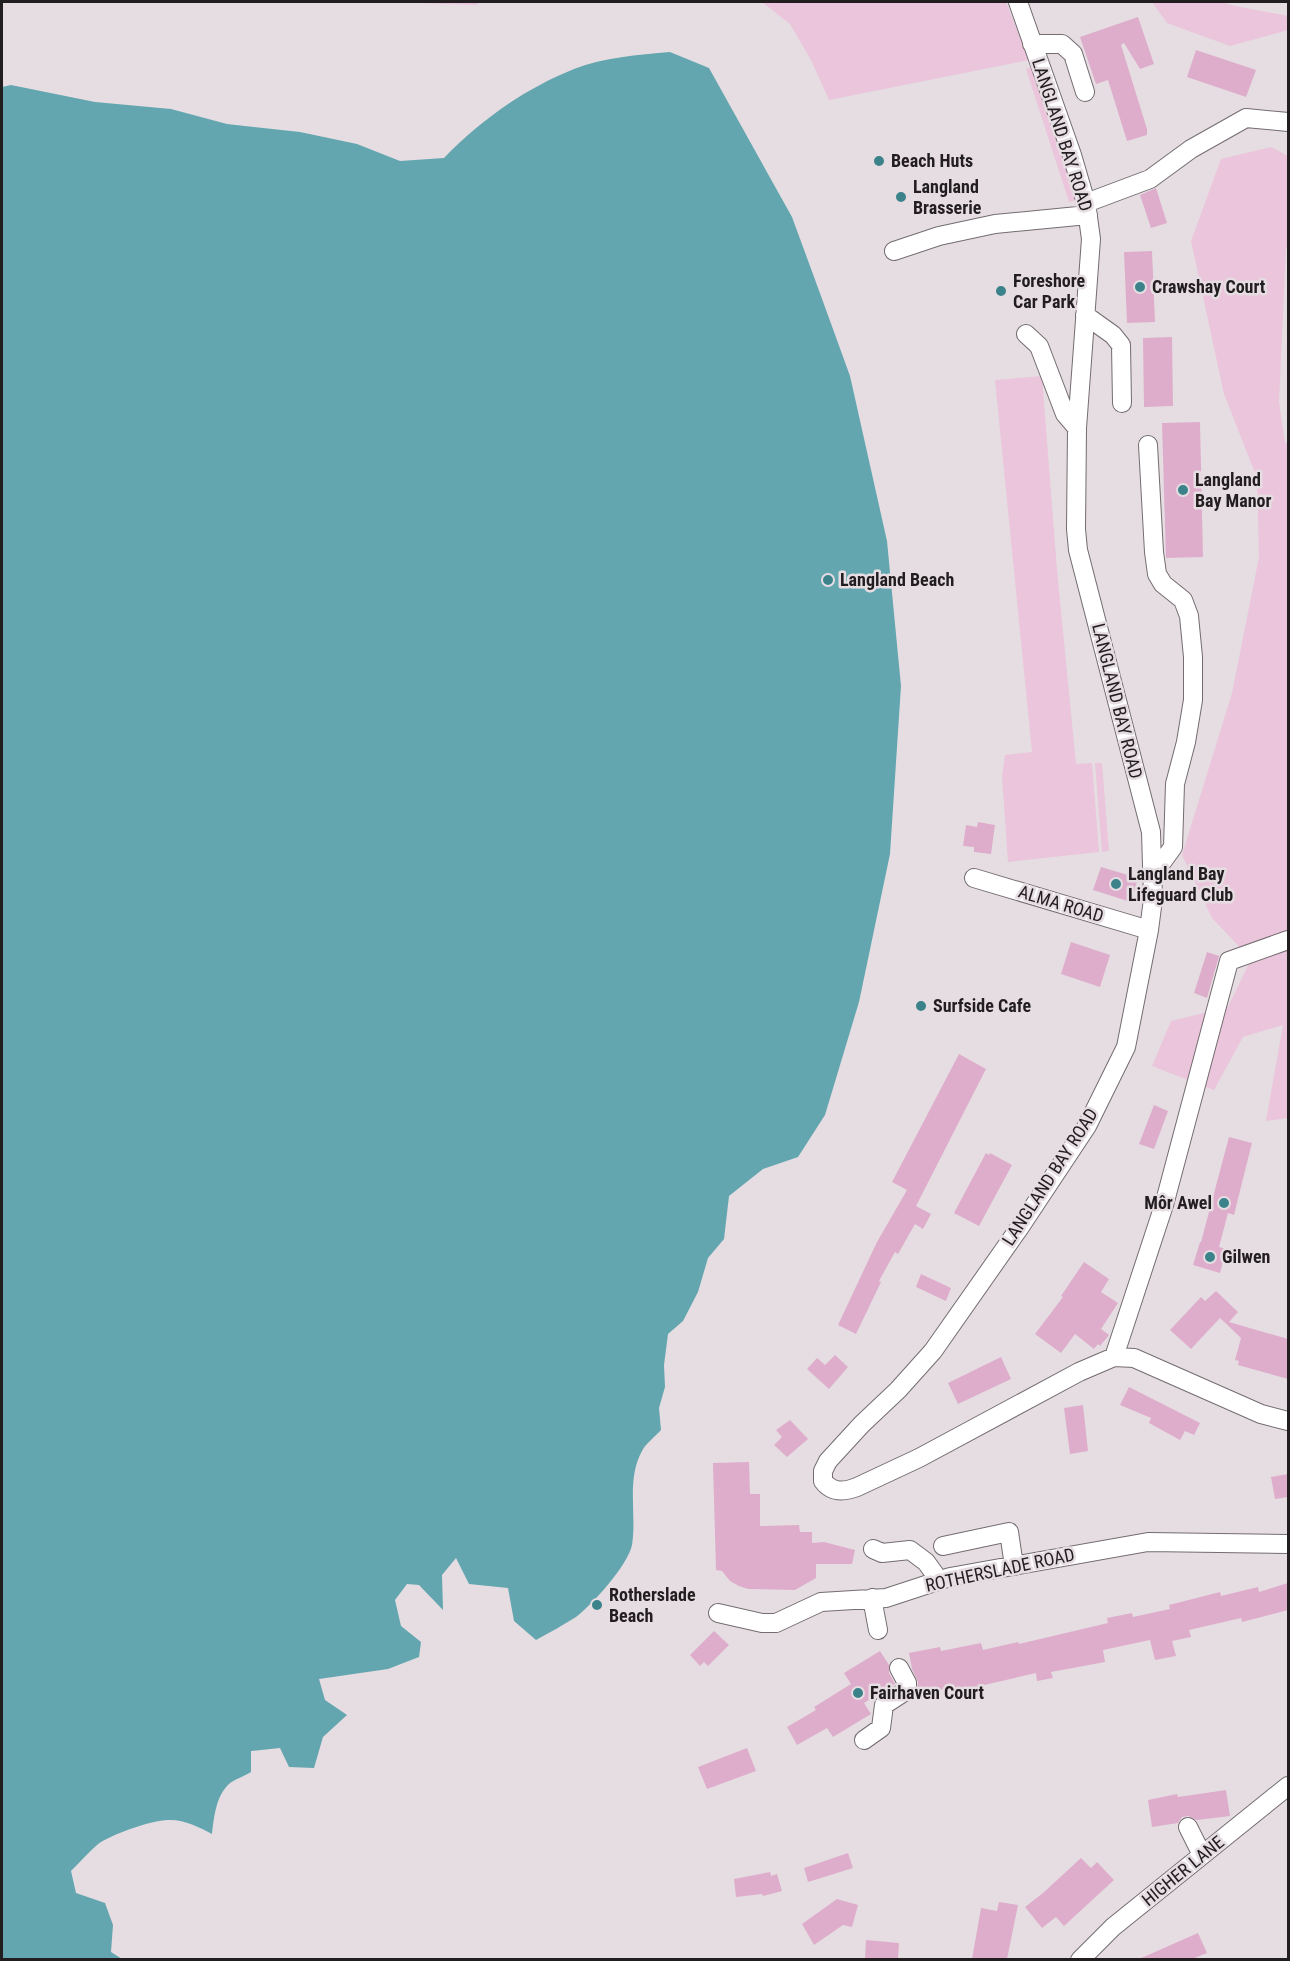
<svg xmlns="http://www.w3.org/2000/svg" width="1290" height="1961" viewBox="0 0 1290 1961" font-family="'Roboto Condensed',sans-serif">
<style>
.green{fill:#eac5db}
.water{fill:#64a6af}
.building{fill:#deadcb}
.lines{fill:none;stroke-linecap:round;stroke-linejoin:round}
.minor-casing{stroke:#736c70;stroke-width:20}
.minor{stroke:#fff;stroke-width:18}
.poi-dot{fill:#3b828b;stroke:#e6dde2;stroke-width:2}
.labels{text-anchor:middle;stroke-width:5;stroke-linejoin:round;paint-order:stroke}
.street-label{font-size:18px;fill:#221e20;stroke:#e6dde2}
.poi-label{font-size:18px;font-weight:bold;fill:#221e20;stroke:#e6dde2;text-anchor:start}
</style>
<rect width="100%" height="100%" fill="#e6dde2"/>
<path class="green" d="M388 2H481L476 5Z
M762 2H1006L1029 60 829 100 811 60 790 24Z
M1152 2H1225L1230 5 1288 16V30L1230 46 1167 23Z
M1032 67 1077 200 1069 202 1026 69Z
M1271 147 1288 156V247L1286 248 1279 402 1285 443H1288V1118L1266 1121 1283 1025 1243 1037 1214 1090 1152 1066 1171 1021 1228 1007 1251 959 1212 918 1182 855 1232 693 1259 557 1257 478 1224 394 1191 241 1221 159Z
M1042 376 1057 570 1076 764 1092 763 1099 852 1008 862 1002 776 1005 755 1032 752 995 380Z
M1095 763H1102L1109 851 1102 852Z"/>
<path class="water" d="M670 52 709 68 792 217 821 296 850 376 887 541 901 686 890 854 859 1002 825 1115 798 1157 763 1169 729 1196 724 1239 708 1258 698 1292 683 1321 668 1334 664 1365 665 1387 659 1408 661 1430C655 1437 646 1443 642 1451 626 1480 637 1514 632 1545 628 1565 592 1605 576 1617 563 1625 549 1633 536 1640L514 1621 508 1588 469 1584 456 1558 442 1575 443 1610 419 1585 407 1584 395 1600 401 1626 421 1642 419 1657 388 1669 319 1679 325 1700 347 1715 323 1737 314 1768 289 1767 280 1748 251 1751V1772C245 1776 235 1779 229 1784 216 1796 214 1817 212 1834 199 1827 183 1819 168 1820 152 1820 109 1835 97 1845 88 1853 79 1863 71 1871L76 1893 105 1903 113 1925 111 1952 122 1959H2V87L11 85 95 102 171 109 227 124 300 132 357 144 400 161 444 158C481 120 524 89 574 69 604 57 638 55 670 52Z"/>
<path class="building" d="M1138 17 1154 64 1140 69 1124 43 1121 45 1147 129V135L1127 141 1108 80 1096 84 1080 37Z
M1196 50 1256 70 1246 97 1187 77Z
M1156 188 1167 223 1151 228 1140 195Z
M1152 251 1155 322 1127 323 1124 252Z
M1172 337 1173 406 1144 407 1143 338Z
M1200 422 1203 557 1166 558 1162 423Z
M978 822 995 825 991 854 974 852V847L963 846 966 825 977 827Z
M1101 867 1138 878 1131 902 1093 890Z
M1071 942 1110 955 1100 987 1061 974Z
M1207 952 1219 956 1207 998 1194 993Z
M959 1054 986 1069 916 1206 931 1214 923 1229 915 1224 898 1254 895 1252 879 1281 881 1282 856 1334 838 1325 877 1242 907 1190 892 1182Z
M1154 1105 1168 1111 1154 1149 1139 1144Z
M1229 1137 1252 1143 1234 1215 1228 1213 1219 1247 1226 1249 1220 1273 1193 1265 1200 1242H1201Z
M986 1153 989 1155 990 1153 1012 1165 979 1226 954 1213Z
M1084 1262 1109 1279 1101 1292 1118 1303 1101 1329 1109 1335 1100 1346 1098 1344 1094 1349 1075 1334 1061 1353 1035 1334 1063 1297 1061 1296Z
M921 1274 951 1288 946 1301 916 1287Z
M1216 1291 1238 1312 1229 1322 1288 1339V1379L1238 1365 1239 1361 1235 1360 1241 1338 1220 1318 1191 1349 1170 1330 1201 1297 1205 1301Z
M835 1355 848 1367 829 1389 807 1369 817 1358 825 1365Z
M1001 1357 1011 1379 958 1404 948 1383Z
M1129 1387 1200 1423 1194 1435 1185 1431 1180 1440 1149 1423 1151 1418 1120 1405Z
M1083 1405 1088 1451 1070 1454 1064 1408Z
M790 1420 808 1439 787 1457 774 1445 782 1437 776 1430Z
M749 1462 750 1494H760V1526L799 1525 800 1532H812V1543L824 1542 855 1550 852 1564H816V1578L795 1590 748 1589 739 1586 730 1581 722 1571 716 1570 713 1463Z
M1288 1474V1497L1275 1499 1271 1477Z
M1288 1583V1610L1242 1622 1241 1618 1189 1630 1191 1637 1172 1641 1176 1656 1155 1660 1150 1640 1103 1650 1105 1662 1051 1672 1053 1678 1037 1681 1036 1673 945 1694 944 1689 917 1694 918 1682 912 1669 909 1653 940 1647 941 1651 981 1643 983 1650 1018 1642 1019 1644 1108 1623 1107 1618 1132 1613 1133 1617 1170 1609 1169 1605 1220 1592 1221 1596 1258 1587 1259 1592Z
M714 1631 729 1645 708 1666 704 1662 700 1666 690 1655Z
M880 1651 889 1665V1673L895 1684 864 1703 871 1714 833 1737 827 1728 797 1745 787 1727 816 1710 814 1707 851 1684 844 1673Z
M747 1748 756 1771 707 1789 698 1767Z
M1226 1790 1230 1816 1197 1820 1188 1816 1182 1817 1178 1823 1152 1827 1148 1800 1177 1794 1178 1797Z
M848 1853 853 1868 808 1882 804 1868Z
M1081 1858 1091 1868 1097 1862 1114 1880 1064 1926 1056 1917 1042 1928 1025 1907 1043 1893Z
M770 1872 771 1876 777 1874 782 1891 763 1896 762 1894 736 1897 734 1879Z
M837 1899 858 1905 852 1927 843 1925 814 1945 802 1924Z
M999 1902 1018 1905 1007 1959H972L981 1908 997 1911Z
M1198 1933 1207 1953 1192 1959H1139Z
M866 1940 899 1943 898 1959H865Z"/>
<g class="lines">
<g class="minor-casing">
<path id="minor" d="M1018 2 1072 155 1086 203 1091 239 1077 428 1076 529 1078 550 1151 832 1153 899 1149 930 1126 1047 1087 1126 1020 1227 933 1351 898 1390 862 1424 828 1461 823 1471V1481C832 1493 844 1492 857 1487L919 1458 1079 1372 1114 1357 1134 1358 1261 1414 1288 1421
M1032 44H1062L1073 54 1085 92
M1086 203 1150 179 1191 149 1246 118 1288 122
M894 251 939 236 995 224 1088 215
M1085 315 1113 335 1121 345 1122 403
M1026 334 1039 346 1065 414 1077 428
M1148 445 1154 552 1157 574 1163 584 1183 600 1189 616 1193 657V700L1186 742 1175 784 1173 847 1152 876
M974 878 1149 930
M1114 1357 1164 1205 1229 961 1288 940
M943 1546 1009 1532 1014 1566
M873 1549 882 1553 910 1550 926 1562 939 1580
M872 1598 878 1630
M718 1613 762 1623H776L821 1602 886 1598 950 1577 1148 1542 1288 1544
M864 1740 881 1728 884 1705 907 1690V1683L899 1668
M1188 1827 1202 1855
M1080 1960 1113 1927 1288 1786"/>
</g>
<use href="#minor" class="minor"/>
</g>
<g class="poi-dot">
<circle cx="879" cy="161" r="6"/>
<circle cx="901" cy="197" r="6"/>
<circle cx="1140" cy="287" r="6"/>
<circle cx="1001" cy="291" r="6"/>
<circle cx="1183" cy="490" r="6"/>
<circle cx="828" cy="580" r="6"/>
<circle cx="1116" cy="884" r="6"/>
<circle cx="921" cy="1006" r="6"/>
<circle cx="1224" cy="1203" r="6"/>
<circle cx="1210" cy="1257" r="6"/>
<circle cx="597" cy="1605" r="6"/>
<circle cx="858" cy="1693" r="6"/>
</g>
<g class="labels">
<g class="street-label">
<text transform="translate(1062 135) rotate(72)" y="6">LANGLAND BAY ROAD</text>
<text transform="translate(1117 701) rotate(76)" y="6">LANGLAND BAY ROAD</text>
<text transform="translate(1061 904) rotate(17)" y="6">ALMA ROAD</text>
<text transform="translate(1050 1177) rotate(-57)" y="6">LANGLAND BAY ROAD</text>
<text transform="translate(1000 1570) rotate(-12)" y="6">ROTHERSLADE ROAD</text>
<text transform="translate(1183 1871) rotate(-39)" y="6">HIGHER LANE</text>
</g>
<g class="poi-label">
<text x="891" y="167">Beach Huts</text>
<text x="913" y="193">Langland<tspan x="913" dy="21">Brasserie</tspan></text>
<text x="1013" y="287">Foreshore<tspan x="1013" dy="21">Car Park</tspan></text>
<text x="1152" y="293">Crawshay Court</text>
<text x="1195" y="486">Langland<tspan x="1195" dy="21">Bay Manor</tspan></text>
<text x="840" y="586">Langland Beach</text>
<text x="1128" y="880">Langland Bay<tspan x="1128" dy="21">Lifeguard Club</tspan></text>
<text x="933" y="1012">Surfside Cafe</text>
<text x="1212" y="1209" text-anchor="end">Môr Awel</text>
<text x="1222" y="1263">Gilwen</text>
<text x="609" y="1601">Rotherslade<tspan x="609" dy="21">Beach</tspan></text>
<text x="870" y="1699">Fairhaven Court</text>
</g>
</g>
<rect width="1290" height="1961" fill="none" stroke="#221e20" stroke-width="6"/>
</svg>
